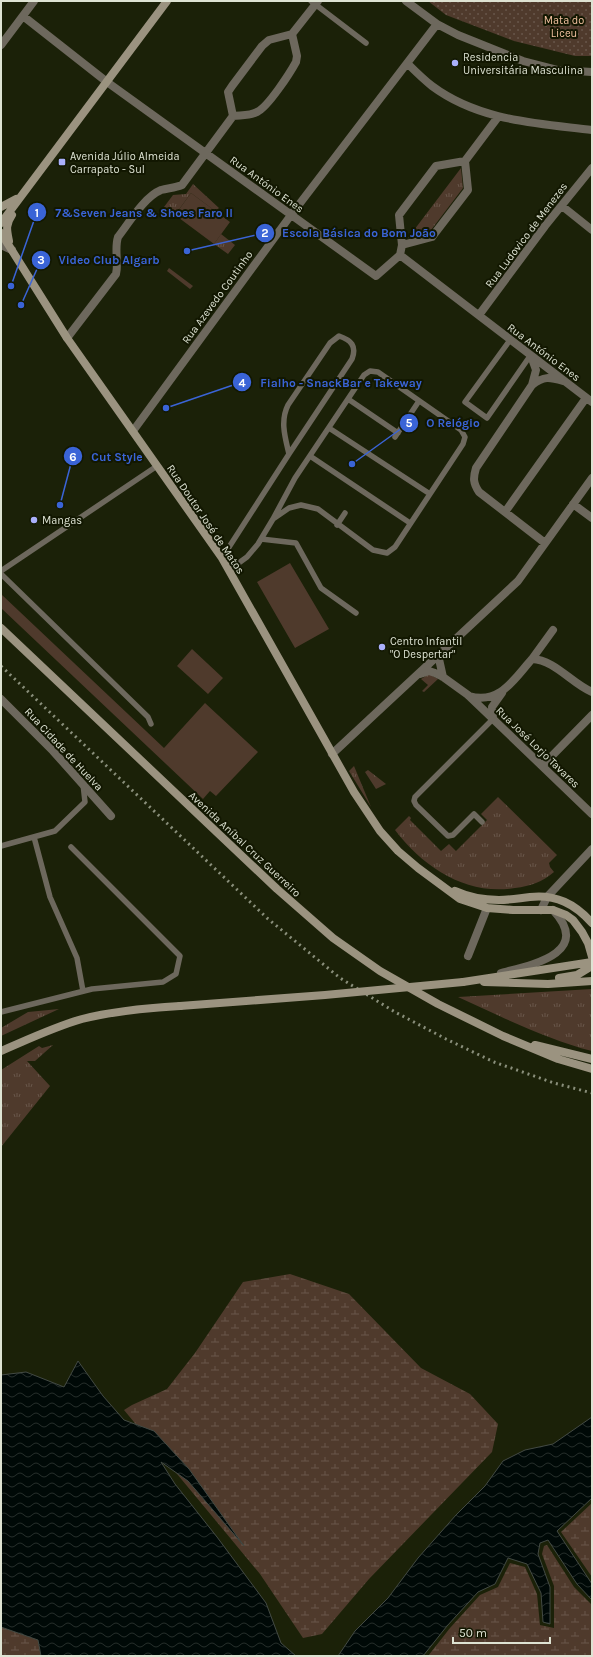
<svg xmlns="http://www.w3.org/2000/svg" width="593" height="1657" viewBox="0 0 593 1657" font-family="Karla,sans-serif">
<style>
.grass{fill:url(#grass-tufts)}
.wetland{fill:url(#wetland-marsh)}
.park{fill:url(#park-dots)}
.garden{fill:#4f3a2c}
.water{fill:url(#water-waves);stroke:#434a44}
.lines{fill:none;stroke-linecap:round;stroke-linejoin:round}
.lane{stroke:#6d685d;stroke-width:5.5}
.street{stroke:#6d685d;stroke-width:8}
.secondary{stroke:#9b9380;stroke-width:8}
.rail{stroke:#8a8f7b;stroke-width:3;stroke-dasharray:2 4;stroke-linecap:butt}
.secondary-bridge{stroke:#9b9380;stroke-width:8}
.poi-dot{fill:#aab0fb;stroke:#121701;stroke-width:1.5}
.labels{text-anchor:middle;stroke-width:4;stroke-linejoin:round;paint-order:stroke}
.park-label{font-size:11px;fill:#f3c2a1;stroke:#121701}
.poi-label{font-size:11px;fill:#dee3d3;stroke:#121701;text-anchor:start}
.street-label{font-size:11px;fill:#dee3d3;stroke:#121701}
.leader{fill:none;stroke:#3a64d7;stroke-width:1.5}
.callout-dot{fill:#3a64d7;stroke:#121701;stroke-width:1.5}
.mark-label{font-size:12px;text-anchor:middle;font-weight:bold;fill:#fff}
.callout-label{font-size:12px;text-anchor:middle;font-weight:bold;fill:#3a64d7;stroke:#121701;stroke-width:4;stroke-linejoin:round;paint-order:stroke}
</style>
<defs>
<pattern id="grass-tufts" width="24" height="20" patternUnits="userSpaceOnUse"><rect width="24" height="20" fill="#4f3a2c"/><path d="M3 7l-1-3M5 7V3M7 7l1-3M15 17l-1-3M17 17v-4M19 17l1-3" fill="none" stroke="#68564a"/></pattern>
<pattern id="wetland-marsh" width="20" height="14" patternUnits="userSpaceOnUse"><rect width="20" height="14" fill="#4f3a2c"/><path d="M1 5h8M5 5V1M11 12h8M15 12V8" fill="none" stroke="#68564a"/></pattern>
<pattern id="park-dots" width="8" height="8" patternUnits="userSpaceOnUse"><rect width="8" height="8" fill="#4f3a2c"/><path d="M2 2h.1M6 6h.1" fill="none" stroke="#68564a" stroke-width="1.8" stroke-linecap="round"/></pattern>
<pattern id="water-waves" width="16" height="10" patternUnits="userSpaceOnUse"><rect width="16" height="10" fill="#000907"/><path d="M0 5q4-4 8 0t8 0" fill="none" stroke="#252d2a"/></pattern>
</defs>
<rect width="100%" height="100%" fill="#1b2108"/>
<path class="grass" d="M461 168 463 188 428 234 408 238Z
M193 184 219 208 215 211 191 193 175 215 164 207 173 195 186 194Z
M221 234 235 245 228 254 214 244Z
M169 268 193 286 190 289 167 271Z
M429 674 438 679 424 692 422 691 428 685 421 679Z
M354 766 371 807 349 771Z
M368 770 386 784 376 789 365 772Z
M498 797 557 855 549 863 550 867 554 872C542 882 531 886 515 888 467 896 424 868 395 830L409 816 411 818 410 820 441 851 449 844 456 851 487 820 481 814Z
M592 989V1051C546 1039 502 1017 458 997Z
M59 1009 1 1036V1028L28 1012Z
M53 1045 35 1061H27L50 1086 1 1147V1070L39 1046 42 1048Z"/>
<path class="wetland" d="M290 1274 349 1294 421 1368 470 1394 498 1424 492 1452 369 1579 322 1634 303 1638 260 1574 124 1410 132 1405 167 1389 195 1353 243 1282Z
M592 1503V1577L561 1532Z
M547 1545 574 1587 592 1605V1656H428L450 1628 480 1595 498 1587 510 1563 525 1567 537 1594 540 1625 554 1628V1586L542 1554 544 1546Z
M1 1627 38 1640 41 1656H1Z"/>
<path class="park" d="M428 1H592V56H575L514 41 446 15Z"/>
<path class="garden" d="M191 193 230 222 214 244 175 215Z
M290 563 329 629 295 648 257 582Z
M1 594 164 748 205 703 258 752 216 796 210 791 203 799 1 608Z
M192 649 223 678 208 694 177 666Z"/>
<path class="water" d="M78 1361 103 1396 124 1420 154 1431 189 1469 244 1546 188 1481 161 1462 175 1484 217 1537 266 1603 281 1643 296 1656H41L38 1640 1 1627V1375L26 1372 64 1387Z
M592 1417V1498L557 1531 592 1584V1600L577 1584 548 1540 540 1543 538 1554 550 1587V1624L543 1622 541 1593 527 1564 508 1558 495 1584 478 1592 447 1626 423 1656H338L355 1631 388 1598 418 1558 456 1515 485 1486 503 1461 525 1450 553 1444Z"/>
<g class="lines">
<path class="lane" d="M311 1 366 43
M339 336C351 340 357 346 352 359L289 454C285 437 280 421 288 405L330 343Z
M510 340 465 402 487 418 530 356
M348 399 398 433
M329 428 430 494
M395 437 419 401
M310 456 410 523
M337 525 345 513
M261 539 296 543 321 588 356 613
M222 558 289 454
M229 570 247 557 258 544 273 519 289 508 301 505 318 509 373 550 387 553 395 547 463 444 465 437 461 430 378 372 370 371 364 375 295 478 273 519
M1 571 157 466
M1 574 148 717 151 724
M482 822 474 814 453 835 448 836 416 805 414 801 415 797 493 719
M34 837 50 897 77 958 83 991
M1 846 55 831 85 802 83 784
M1 1012 92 989 163 982 176 974 180 956 71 847"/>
<path class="street" d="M406 1 437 24 458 35 523 61 558 70 592 72
M23 16 107 82 376 276 400 255
M1 45 34 1
M407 63C415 71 423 79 432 86 479 121 536 123 592 130
M233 116 228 92 232 86 262 46 269 40 292 34 318 1
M465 161 498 117
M562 206 592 230
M1 245 12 250
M402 245 432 237 468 190 465 161
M400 255 592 402
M400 255 402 245 399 215 436 166 465 161
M479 315 545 226 592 168
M67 338 116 274C119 262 114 249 118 237 129 223 144 197 161 190 168 188 175 188 182 185L233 116C241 115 250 116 257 112 268 107 290 73 296 62L297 56 292 34
M531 356 536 370 532 385
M133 431 291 215 437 24
M573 504 592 518
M505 512 586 398
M545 543 479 492C473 483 473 478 476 468L532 385C544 376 549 377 563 381
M532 659 553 630
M420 674 429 671 435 673 443 677 468 695 592 814
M443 677 439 659 443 653
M469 696C500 705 514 679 532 659 555 660 571 683 592 692
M1 699 53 751 111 816
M493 718 492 707 502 693
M332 754 518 581 592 478
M542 766 592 715
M541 910 547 897 592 849
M468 956 487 908
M501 973C532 965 593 953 553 910"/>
<path class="secondary" d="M1 207 16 199
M1 223 167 1
M1 233 67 338 222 558 354 792 380 831 398 851 418 868 460 899 487 908 513 910H553L566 915 573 920 582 932 588 943 592 957
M9 241C7 231 5 225 12 215
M1 628 277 889 333 938 380 971 438 1004 503 1036 558 1059 592 1069
M455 891C468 897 484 900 499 900 510 900 520 898 530 897 556 894 575 904 592 923
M559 978 577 975 592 966
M463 982 592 962
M484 982 548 984 592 981
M535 1045 592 1059
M1 1051C27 1040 54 1027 82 1019 113 1011 147 1008 180 1006"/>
<path class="rail" d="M1 666 267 918 340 978 395 1012 446 1039 494 1062 554 1083 592 1093"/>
<path class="secondary-bridge" d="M180 1006 325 995 463 982"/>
</g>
<g class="poi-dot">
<circle cx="455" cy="63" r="4"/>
<rect x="58" y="158" width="8" height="8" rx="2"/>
<circle cx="34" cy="520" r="4"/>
<circle cx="382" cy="647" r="4"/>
</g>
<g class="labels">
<g class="park-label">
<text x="564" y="24">Mata do<tspan x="564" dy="13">Liceu</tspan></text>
</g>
<g class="poi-label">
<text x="463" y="61">Residencia<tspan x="463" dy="13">Universitária Masculina</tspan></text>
<text x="70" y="160">Avenida Júlio Almeida<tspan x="70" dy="13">Carrapato - Sul</tspan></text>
<text x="42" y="524">Mangas</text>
<text x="390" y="645">Centro Infantil<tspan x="390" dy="13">"O Despertar"</tspan></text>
</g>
<g class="street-label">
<text transform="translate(267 184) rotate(36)" y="4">Rua António Enes</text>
<text transform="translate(526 235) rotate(-53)" y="4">Rua Ludovico de Menezes</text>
<text transform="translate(217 297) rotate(-54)" y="4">Rua Azevedo Coutinho</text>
<text transform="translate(544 352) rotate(37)" y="4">Rua António Enes</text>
<text transform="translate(206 519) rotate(56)" y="4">Rua Doutor José de Matos</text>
<text transform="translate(538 747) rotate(44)" y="4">Rua José Lorjo Tavares</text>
<text transform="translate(64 749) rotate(47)" y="4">Rua Cidade de Huelva</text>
<text transform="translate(245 844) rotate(43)" y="4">Avenida Aníbal Cruz Guerreiro</text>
</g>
</g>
<path class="leader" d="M11 286L37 212M187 251L265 233M21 305L41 260M166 408L242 382M352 464L409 423M60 505L73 456"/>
<g class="callout-dot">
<circle cx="11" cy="286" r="4"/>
<circle cx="187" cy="251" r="4"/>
<circle cx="21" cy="305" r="4"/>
<circle cx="166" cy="408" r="4"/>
<circle cx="352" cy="464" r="4"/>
<circle cx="60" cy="505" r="4"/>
<circle cx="37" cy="212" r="10"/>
<circle cx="265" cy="233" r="10"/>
<circle cx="41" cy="260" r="10"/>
<circle cx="242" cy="382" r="10"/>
<circle cx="409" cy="423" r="10"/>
<circle cx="73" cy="456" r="10"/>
</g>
<g class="mark-label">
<text x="37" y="217">1</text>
<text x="265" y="237">2</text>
<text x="41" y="264">3</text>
<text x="242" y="387">4</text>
<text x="409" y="427">5</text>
<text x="73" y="461">6</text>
</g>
<g class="callout-label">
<text x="144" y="217">7&amp;Seven Jeans &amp; Shoes Faro II</text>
<text x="359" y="237">Escola Básica do Bom João</text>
<text x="109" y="264">Video Club Algarb</text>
<text x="341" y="387">Fialho - SnackBar e Takeway</text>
<text x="453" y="427">O Relógio</text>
<text x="117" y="461">Cut Style</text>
</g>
<rect width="593" height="1657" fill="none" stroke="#dee3d3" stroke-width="4"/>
<path d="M453 1637v6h97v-6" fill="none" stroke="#dee3d3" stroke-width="2"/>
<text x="459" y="1637" font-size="12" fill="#dee3d3" stroke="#121701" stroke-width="3" paint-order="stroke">50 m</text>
</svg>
